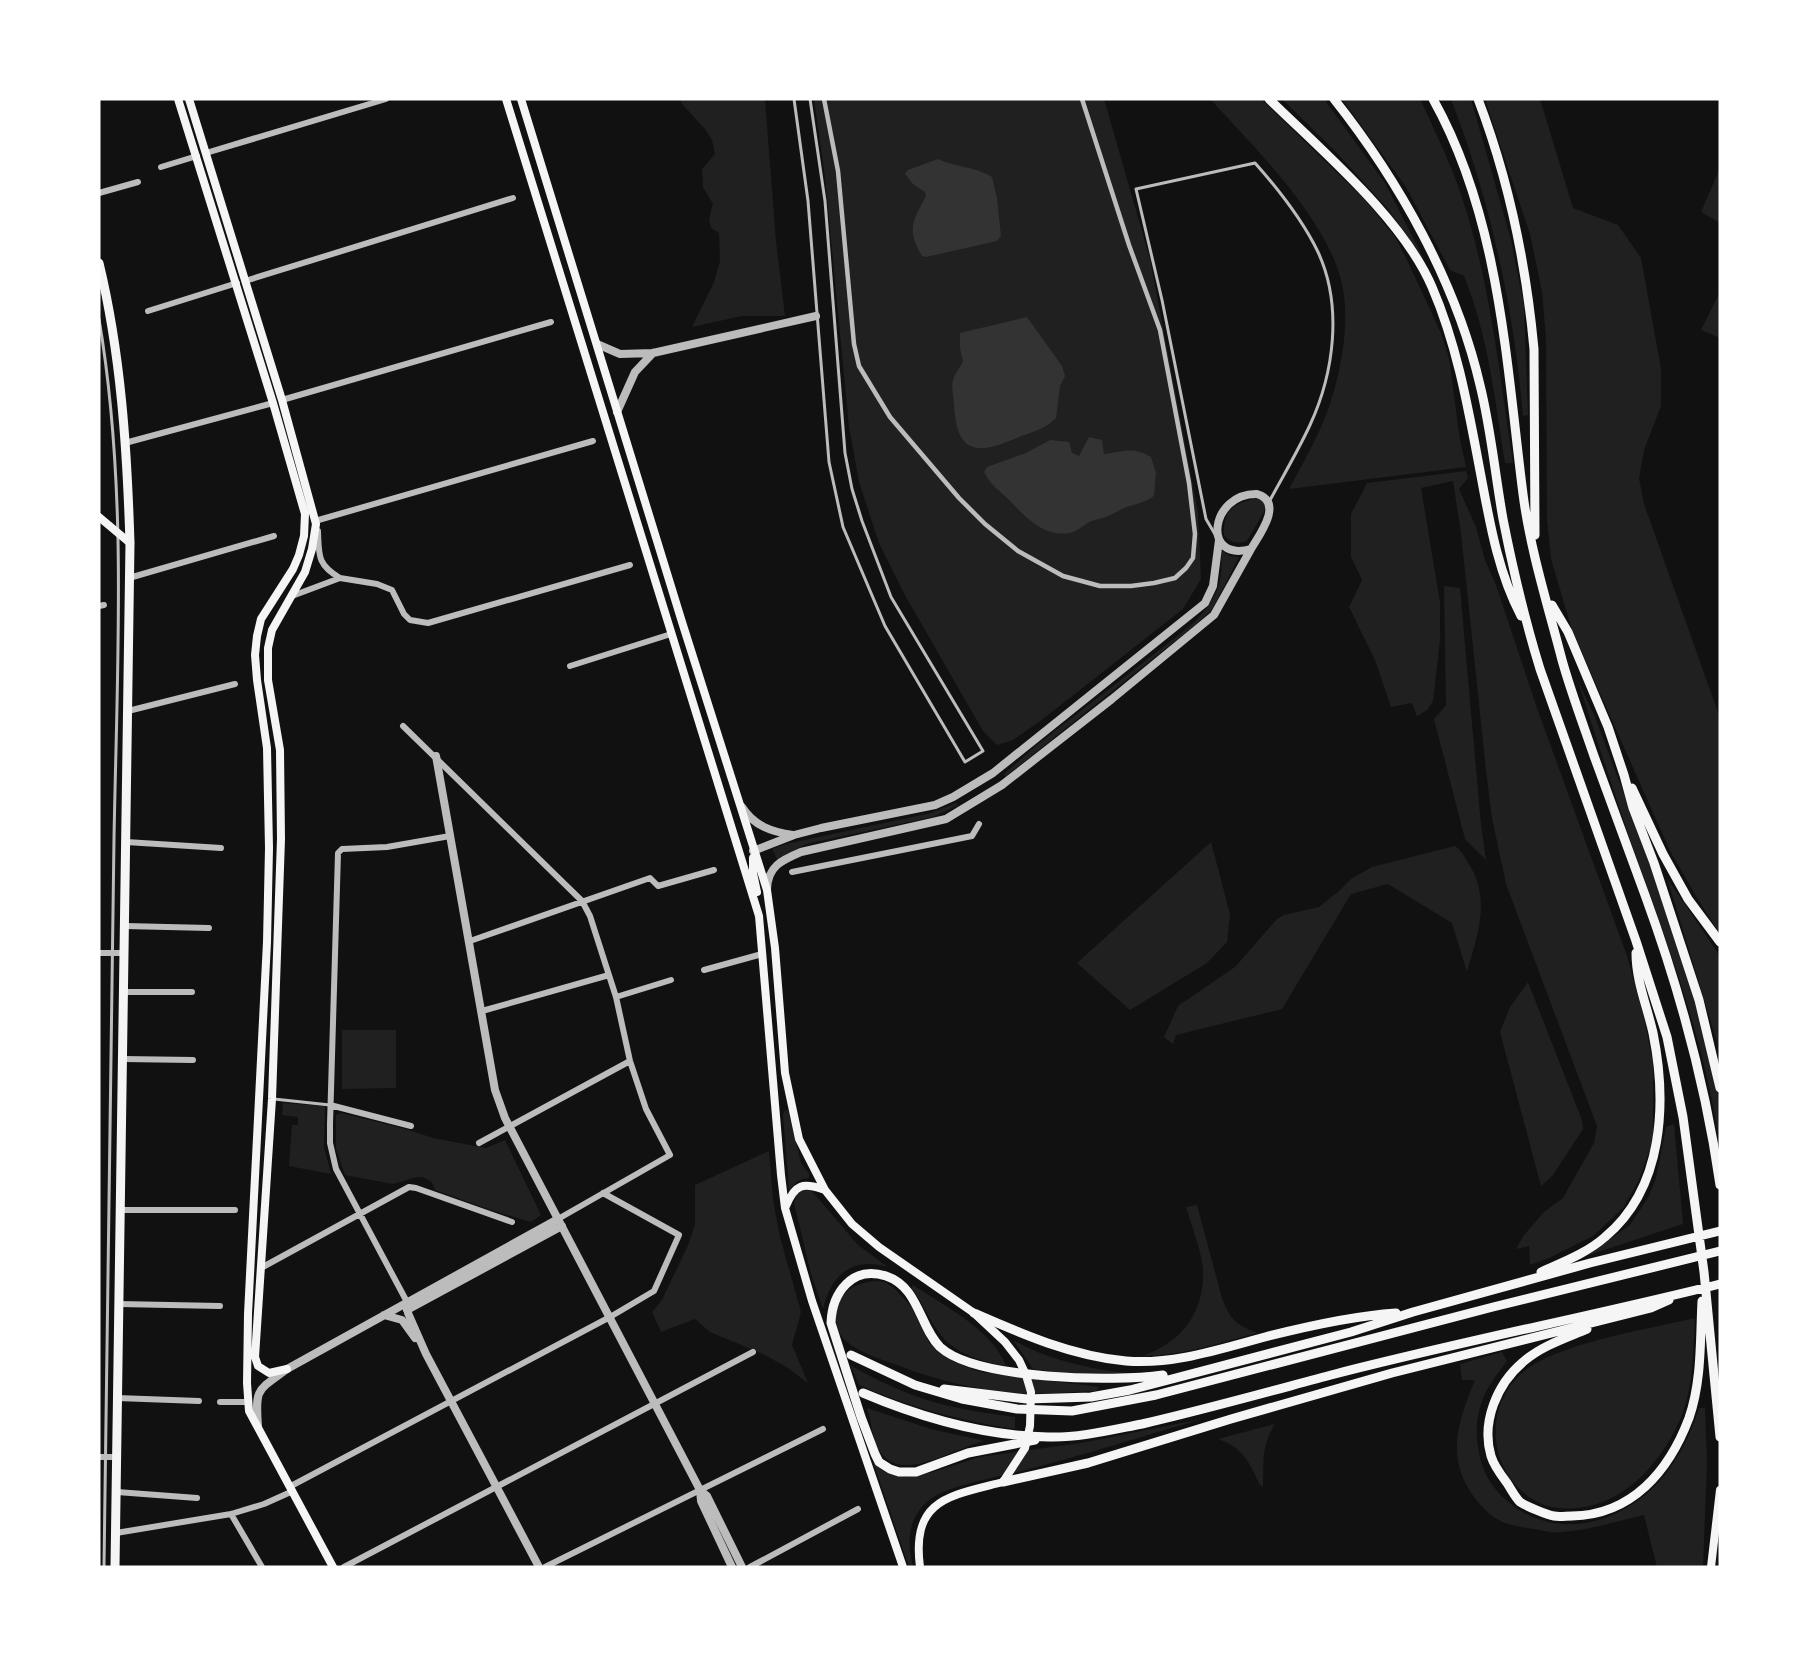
<svg xmlns="http://www.w3.org/2000/svg" width="1819" height="1666" viewBox="0 0 1819 1666" font-family="Commissioner,sans-serif">
<style>
.green{fill:#202020}
.water{fill:#333}
.lines{fill:none;stroke-linecap:round;stroke-linejoin:round}
.service{stroke:#bcbcbc;stroke-width:3}
.pedestrian{stroke:#bcbcbc;stroke-width:4.5}
.minor{stroke:#bcbcbc;stroke-width:6}
.tertiary{stroke:#bcbcbc;stroke-width:8}
.secondary{stroke:#f5f5f5;stroke-width:8}
.primary{stroke:#f5f5f5;stroke-width:9}
.trunk{stroke:#f5f5f5;stroke-width:9}
</style>
<rect width="100%" height="100%" fill="#111"/>
<path class="green" d="M680 99H767L765 100 776 241 785 316H742L692 327 714 282 720 261 719 233 711 228 709 219 713 204 703 187 702 169 715 154 712 140 705 129 682 104Z
M814 99H1104L1150 259 1198 512 1201 579 1183 609 1043 719 1013 740 997 745 983 731 906 597 879 543 859 482 849 427 825 177Z
M1210 99H1261L1365 200 1395 237 1405 256 1441 333 1449 358 1460 440 1466 467 1289 489C1305 459 1324 427 1333 394 1342 363 1348 328 1344 296 1337 228 1255 148 1210 99Z
M1282 99H1324L1385 183 1425 261 1388 209 1336 152Z
M1342 99H1420L1421 101C1437 136 1454 170 1465 207 1491 289 1500 378 1513 463H1505C1495 400 1488 335 1464 276L1450 270 1406 187Z
M1451 99H1471L1511 240 1524 306 1528 415 1523 416C1514 308 1490 200 1451 99Z
M1485 99H1540L1573 208 1618 225 1641 258 1661 369V406L1644 450 1639 478 1644 504 1720 718V934L1699 901 1670 851 1572 630 1551 559 1547 519 1546 339 1542 292 1530 234Z
M1720 168V223L1701 212Z
M1720 292V338L1701 330Z
M1466 471 1468 478 1459 489 1476 527 1485 560 1496 585 1537 708 1627 956 1645 1022 1653 1064V1141L1638 1182 1623 1208 1593 1236 1549 1258 1530 1265 1529 1246 1516 1249 1524 1235 1544 1212 1563 1198 1594 1143 1597 1126 1506 884 1492 818 1486 770 1461 533 1453 481 1421 488 1440 602V641L1433 701 1427 710 1417 716 1412 703 1391 707 1375 660 1349 607 1362 580 1351 557V514L1367 483Z
M1257 498 1263 500 1266 508 1247 541C1237 544 1231 543 1224 535 1223 509 1233 504 1257 498Z
M1221 550 1230 556 1239 557 1213 608 1200 621 1005 777 1004 774 1038 744 1189 627C1215 603 1224 586 1221 550Z
M1444 586 1460 588 1481 825 1486 860 1465 839 1434 719 1446 705Z
M1578 681 1595 717 1642 842 1698 1007 1720 1102V1149C1706 1042 1667 943 1631 842 1613 789 1595 735 1578 681Z
M956 803 958 805 933 817 806 844 777 859 772 849 786 844 931 813Z
M1211 842 1230 914 1227 942 1207 963 1130 1010 1077 963Z
M1455 846C1461 850 1464 856 1467 861 1492 898 1478 933 1467 972L1452 923 1388 884 1351 894 1282 1009 1176 1035 1173 1044 1164 1037 1178 1006 1235 967 1277 919 1284 915 1319 907 1339 891 1351 879 1372 867Z
M1667 878 1720 956V1058L1717 1042Z
M1528 982 1582 1120 1583 1129 1553 1175 1541 1186 1500 1032 1510 1007Z
M342 1030H396V1088L342 1089Z
M283 1103 325 1106 324 1147 331 1174 289 1166 292 1125H298V1117L282 1115Z
M785 1110 788 1111 801 1163 809 1174V1178C798 1179 795 1183 789 1191L783 1115Z
M341 1113 406 1129 433 1138 486 1148 505 1140 541 1215 531 1222 488 1209 435 1190 432 1182 423 1177 413 1178 393 1184 345 1175 336 1149V1115Z
M1674 1124 1683 1224 1586 1256 1630 1225 1649 1196 1656 1178 1666 1127Z
M769 1151 773 1200 780 1237 801 1312 792 1345 808 1383 788 1368 765 1355 710 1332 695 1319 661 1332 652 1312 662 1300 689 1243 695 1224V1185Z
M802 1190H811L858 1245 888 1267C852 1256 831 1275 823 1309L811 1274 794 1203 797 1193Z
M1197 1205 1222 1298C1230 1319 1236 1325 1257 1333 1219 1343 1181 1356 1142 1356 1181 1343 1205 1313 1203 1269 1202 1253 1191 1224 1186 1207Z
M875 1281 885 1282 895 1289 911 1306 929 1343 954 1362 980 1372 1099 1387 1096 1391C1070 1392 1043 1395 1017 1393 975 1390 936 1380 897 1365 880 1359 861 1353 847 1342 837 1335 833 1314 838 1304 845 1288 858 1283 875 1281Z
M913 1285C944 1306 992 1329 1006 1366 978 1361 950 1352 935 1327 925 1312 923 1302 911 1288Z
M1695 1318C1693 1349 1694 1382 1683 1412 1666 1457 1628 1503 1578 1508 1566 1509 1553 1509 1542 1504 1490 1481 1479 1410 1523 1372 1558 1343 1649 1329 1695 1318Z
M1013 1340C1050 1361 1092 1369 1134 1374 1102 1380 1065 1373 1033 1369Z
M1502 1352 1507 1361C1497 1374 1486 1388 1481 1404 1475 1422 1476 1439 1480 1458 1484 1474 1493 1489 1506 1500 1545 1535 1599 1530 1640 1499 1669 1478 1689 1441 1699 1408H1705L1707 1463 1703 1567H1657L1644 1515C1617 1521 1590 1530 1563 1532 1552 1534 1538 1529 1527 1528 1500 1524 1491 1518 1474 1497 1445 1458 1458 1421 1475 1380H1462L1460 1364Z
M851 1366C879 1381 909 1396 941 1404 965 1410 990 1414 1015 1417V1429C960 1421 909 1407 859 1385Z
M867 1408 931 1429 985 1441C958 1446 903 1484 881 1453 872 1440 872 1423 867 1408Z
M1202 1419C1143 1436 1085 1455 1025 1470 1000 1477 948 1485 929 1500 907 1519 907 1541 913 1567H909L873 1462 887 1472 905 1477 933 1472 980 1457 1081 1443Z
M1275 1424C1261 1447 1264 1460 1263 1487L1260 1485C1248 1461 1244 1448 1218 1439Z"/>
<path class="water" d="M938 159C955 167 976 167 992 177L997 198 1001 236 997 241 926 257 922 256C906 229 913 221 926 196L925 192 913 184 905 174 908 170Z
M1027 317 1062 366 1065 376 1060 386 1056 418C1044 430 1034 431 1019 437 979 454 957 457 954 405 952 381 949 383 963 362L960 348V333Z
M1089 437 1102 440 1104 454C1124 452 1131 446 1151 457L1156 473 1154 496C1144 503 1135 504 1124 508 1114 513 1106 518 1095 520 1086 522 1079 531 1070 533 1042 537 1026 517 1008 499 998 489 991 486 984 472L987 467 1026 453 1050 440 1069 442 1072 453 1079 456Z"/>
<g class="lines">
<path class="service" d="M794 99 808 201 829 462 843 527 885 626 965 762 983 751 891 597 862 521 852 489 845 453 825 201 810 99
M99 319C128 490 117 665 114 839 111 1081 107 1324 104 1567
M1216 536 1206 519 1162 300 1136 189 1255 163C1279 190 1302 219 1318 252 1343 306 1334 373 1310 425 1298 451 1283 476 1269 502
M274 1099 330 1105"/>
<path class="pedestrian" d="M824 99 838 171 854 344 859 366 890 417 959 498 985 524 1018 551 1063 576 1100 586H1131L1154 583 1175 578 1186 568 1193 558 1195 534 1189 483 1160 330 1129 245 1082 99"/>
<path class="minor" d="M206 153 386 99
M161 167 197 156
M99 193 138 182
M245 281 513 198
M148 311 237 283
M282 400 551 322
M125 443 273 403
M315 521 593 441
M318 531C319 555 317 565 340 578
M129 578 274 536
M292 596 340 578 377 584 392 590 404 614 410 620 428 623 630 565
M99 606 104 605
M570 666 671 634
M128 711 235 684
M403 726 582 901 590 916 616 997 630 1061 646 1109 670 1155 558 1219
M126 842 221 848
M792 872 972 836 979 824
M125 926 209 928
M470 941 650 878 658 886 714 870
M99 953H125
M704 970 762 954
M124 992H192
M616 997 671 980
M482 1011 609 975
M123 1059 193 1060
M330 1105 411 1126
M479 1143 630 1061
M121 1210H235
M261 1268 409 1187 416 1188 512 1222
M407 1302 336 1169 330 1143V1124L338 853 342 849 387 847 450 836
M119 1304 220 1306
M117 1398 199 1401
M220 1402H248
M99 1457H117
M291 1486 610 1317 654 1291 679 1235 603 1193
M117 1492 197 1498
M231 1514 262 1567
M116 1533 231 1514 264 1504 293 1491
M344 1567 753 1352
M545 1567 823 1429
M750 1567 858 1509"/>
<path class="tertiary" d="M597 344 620 354 653 353 816 316
M617 412 635 372 653 353
M1257 494C1284 502 1260 534 1251 549 1201 563 1210 493 1257 494Z
M436 756 495 1090 505 1118 700 1490 707 1496 742 1567
M742 807C754 826 772 832 793 835
M753 851 794 835 821 828 935 805 953 797 993 773 1205 603 1213 586 1219 540
M767 889C768 866 782 860 801 852L946 819 1002 785 1112 699 1214 615 1251 549
M407 1302 408 1313 426 1354 539 1567
M407 1310 562 1226
M384 1315 402 1320 415 1338
M258 1426C255 1388 257 1391 287 1369L558 1219
M700 1490 701 1501 732 1567"/>
<path class="secondary" d="M178 99 273 403 305 514 304 536 299 555 293 569 261 619 257 636 255 655 257 680 267 748 269 848 267 942 248 1314 247 1383 249 1411 333 1567
M189 99 282 400 316 524 312 549 305 572 272 630 268 648V680L280 750 281 839 272 1099 255 1357 258 1366 269 1373 287 1369
M506 99 759 916 781 1175 785 1208 812 1301 903 1567
M521 99 682 622 767 890 775 948 785 1073 799 1139 825 1190 852 1224 879 1247 974 1313 1005 1342 1019 1360 1026 1375 1031 1392 1030 1426 1025 1448 1003 1482C949 1496 911 1499 920 1567
M99 517 130 543
M753 858V873L757 892
M786 1206C795 1184 803 1182 825 1190
M1711 1567 1720 1490"/>
<path class="primary" d="M99 263C121 354 127 448 130 543L115 1567"/>
<path class="trunk" d="M1269 99C1322 151 1403 219 1432 287 1458 347 1469 413 1481 476 1490 524 1498 572 1521 616
M1334 99C1399 181 1456 282 1480 385 1491 429 1495 474 1503 519 1513 570 1525 620 1540 669L1636 941 1667 1037 1683 1117 1704 1272 1720 1437
M1433 99C1500 219 1506 361 1523 494 1530 549 1548 606 1562 660 1571 692 1583 724 1594 756 1611 802 1628 848 1645 895 1679 988 1706 1086 1720 1185
M1478 99C1509 180 1526 263 1534 349L1535 535
M1552 605 1568 632 1608 727 1624 775 1633 808 1654 863 1699 1000 1720 1088
M1632 788 1663 854 1688 899 1720 942
M1541 1272C1563 1262 1587 1253 1605 1237 1664 1188 1667 1102 1653 1033 1647 1006 1636 981 1636 953
M974 1313C1022 1334 1072 1356 1126 1361 1173 1365 1220 1349 1265 1337 1308 1326 1352 1316 1396 1313
M1587 1329C1566 1338 1541 1346 1523 1362 1497 1384 1481 1422 1491 1456 1494 1466 1501 1475 1507 1483 1511 1489 1515 1497 1520 1502 1526 1506 1547 1515 1554 1516 1559 1517 1566 1516 1572 1516 1632 1515 1669 1471 1689 1418 1702 1381 1700 1339 1702 1301
M851 1355 915 1385 962 1399 1017 1409 1072 1411 1156 1395 1493 1307 1720 1251
M944 1389 1027 1399 1091 1397 1130 1390 1351 1332 1413 1312 1590 1263 1720 1231
M863 1393C922 1418 983 1436 1048 1437 1079 1438 1111 1430 1142 1424 1207 1409 1271 1391 1335 1374 1463 1341 1592 1316 1720 1284
M1035 1440 968 1453 916 1472H899L890 1469 879 1462 875 1454 861 1417 831 1323C832 1293 852 1265 886 1276 919 1287 919 1326 940 1347 976 1380 1115 1382 1163 1375
M1003 1482 1088 1463 1231 1419 1392 1373 1651 1308 1669 1300"/>
</g>
<rect width="1819" height="1666" fill="none" stroke="#ffffff" stroke-width="201"/>
</svg>
